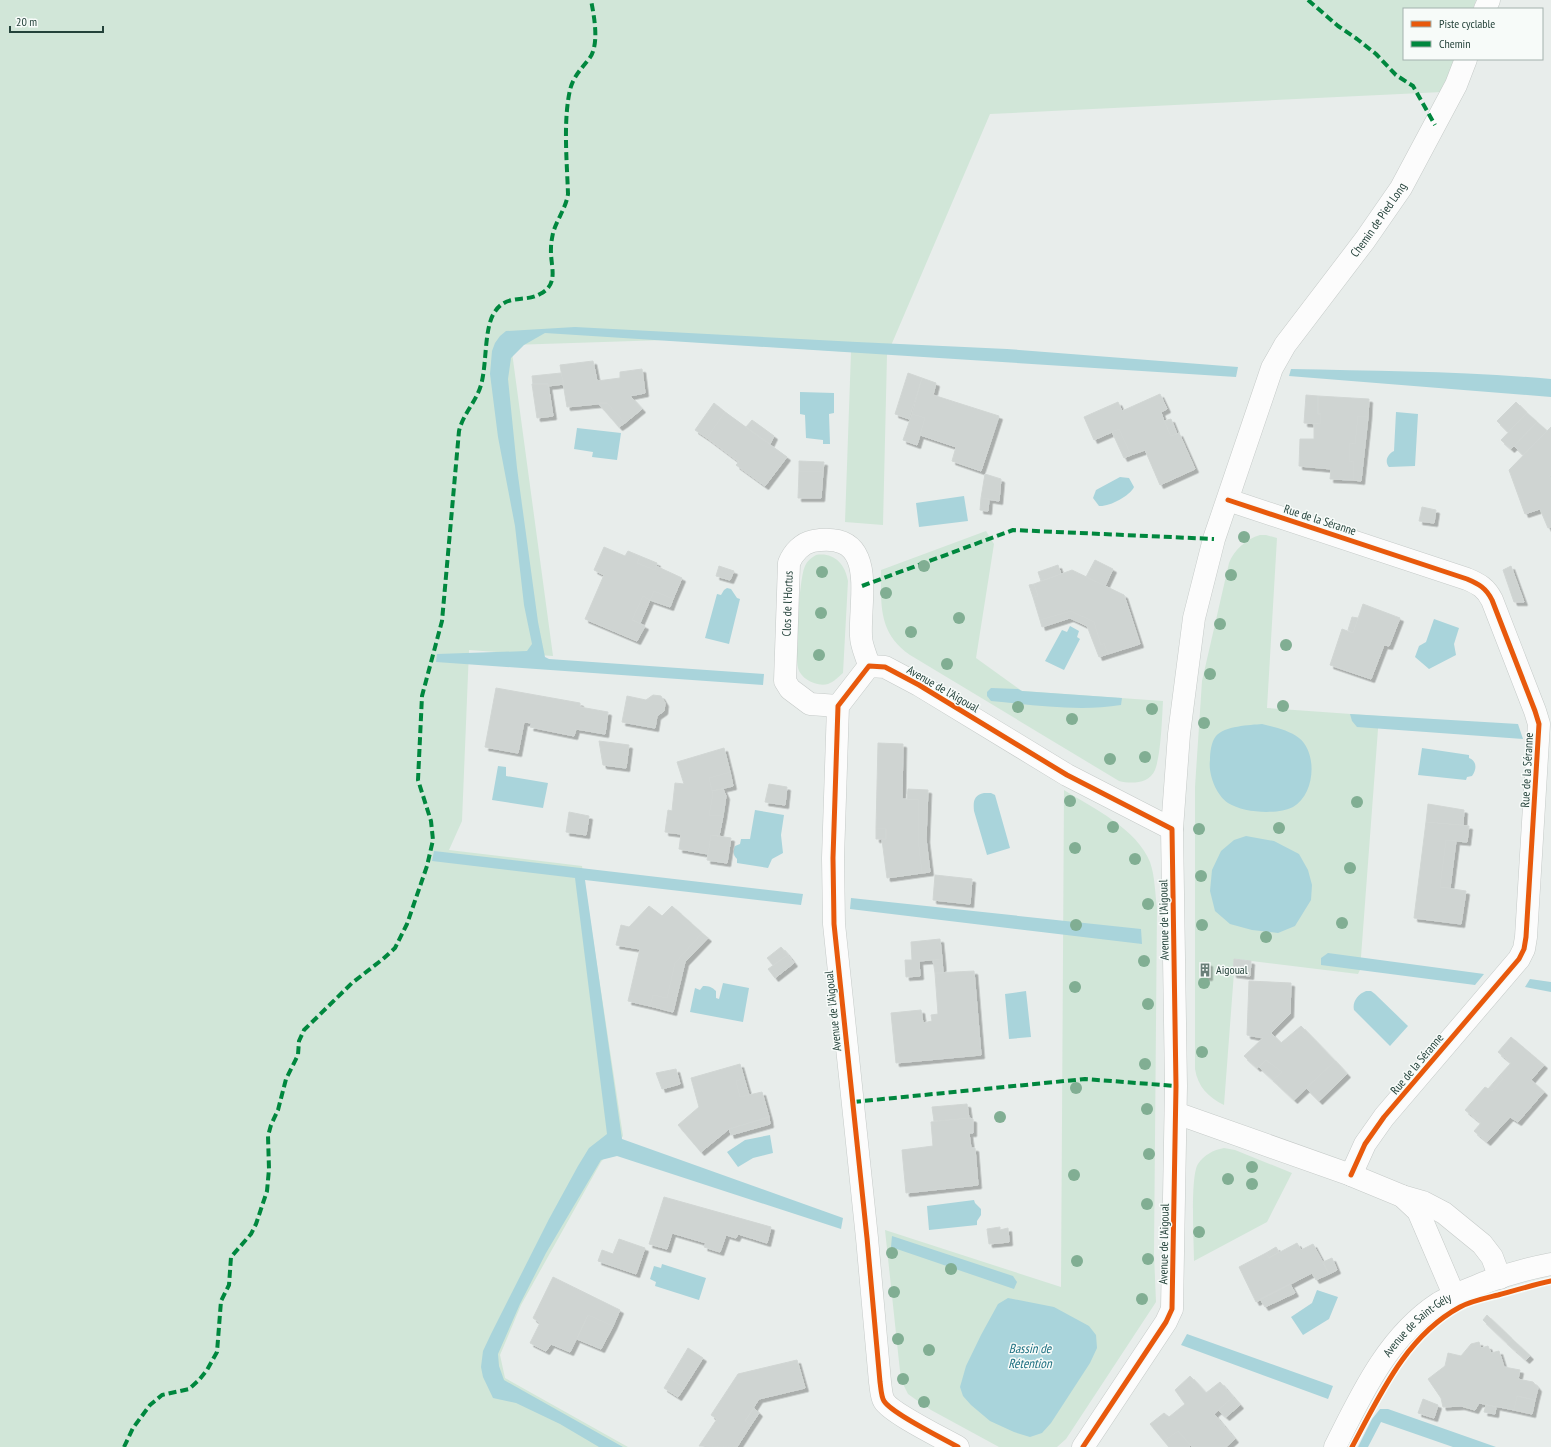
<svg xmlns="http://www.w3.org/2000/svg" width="1551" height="1447" viewBox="0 0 1551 1447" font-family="'PT Sans Narrow',sans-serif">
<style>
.green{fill:#d1e6d8}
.water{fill:#a9d4db}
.building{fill:#cfd4d2;stroke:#d1d6d4;filter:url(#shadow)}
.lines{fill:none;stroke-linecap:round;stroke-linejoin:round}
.minor-casing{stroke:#c5cac8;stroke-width:23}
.minor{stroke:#fcfcfc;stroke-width:22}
.quiet{stroke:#00873e;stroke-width:4;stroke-dasharray:8 4;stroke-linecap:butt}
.cycleway-casing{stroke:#f7fbf9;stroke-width:8}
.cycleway{stroke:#e8590c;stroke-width:5}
.tree{fill:#81ae93}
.labels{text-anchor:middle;stroke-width:3;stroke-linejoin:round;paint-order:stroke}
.street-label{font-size:12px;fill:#24423a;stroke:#f7fbf9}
.poi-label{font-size:12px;fill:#24423a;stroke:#f7fbf9;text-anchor:start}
.water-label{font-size:13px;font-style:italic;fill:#1c6f80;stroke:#f7fbf9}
</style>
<defs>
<filter id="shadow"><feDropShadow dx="3.5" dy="3.5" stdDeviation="0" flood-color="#0004"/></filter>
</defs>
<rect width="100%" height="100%" fill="#e8edeb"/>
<path class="green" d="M0 0H1476L1473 9H1404V59H1455L1442 92 990 114 887 355 883 525 845 522 851 352 665 340 511 345 553 656 469 650 462 821 449 850 582 866 623 1136 601 1162 521 1305 500 1355 505 1378 628 1447H0Z
M986 531 994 544 976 658 1022 691 1163 701C1162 719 1161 754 1155 770 1149 784 1131 784 1119 781L910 655C878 633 881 604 881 570Z
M1260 535H1266L1277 538 1267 708 1379 716 1360 970 1358 974 1235 959 1224 1105C1208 1097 1198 1087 1195 1069V787L1202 681 1229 563C1234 550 1246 539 1260 535Z
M816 555C833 552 845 563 848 581L843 673C838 677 834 682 828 684 816 687 801 679 798 668 795 655 799 578 805 566 807 561 811 558 816 555Z
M1064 790C1093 808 1137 829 1150 862 1155 876 1155 893 1157 908L1154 1254 1156 1302 1066 1439 1057 1447H999L931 1410 915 1399 908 1394 904 1386 900 1371 885 1230 1061 1287Z
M1224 1148 1235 1150 1292 1173 1267 1222 1194 1261C1194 1243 1190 1176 1198 1164 1204 1155 1213 1150 1224 1148Z"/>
<path class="water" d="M575 327 857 342 1007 349 1238 367 1236 377 545 333 524 345 511 358 508 379 517 468 538 622 545 657 549 659 764 674 763 685 436 662 437 654 527 651 532 644 524 605 515 526 498 437 490 374 492 351 495 343 500 336 506 331Z
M1291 369C1377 371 1465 371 1551 379V397L1289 376Z
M800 392 834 393V413L829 414 830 444H823V440L806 438 805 415 800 414Z
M1396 412 1418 414 1415 466 1389 467C1384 461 1388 454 1394 451Z
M577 428 621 433 617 460 592 457 593 452 574 449Z
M1120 477 1129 478 1134 487C1130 496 1109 507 1099 506L1093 498 1096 490Z
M964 496 968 521 919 527 916 503Z
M727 588 731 589 737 598 740 599 729 644 705 638 717 594 721 595 724 590Z
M1434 619 1459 628 1454 644 1456 655 1429 669 1415 657 1419 646 1426 642Z
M1070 626 1079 631 1077 637 1080 639 1064 670 1045 661 1062 630 1067 632Z
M991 688 1018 689 1022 691 1122 698 1121 705C1079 712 1034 705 991 701L987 696V692Z
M1350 714 1518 724 1523 739 1357 727 1352 721Z
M1262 724C1274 727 1289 730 1299 738 1318 753 1315 795 1293 807 1277 815 1244 813 1228 803 1216 795 1208 774 1210 760 1210 753 1211 742 1216 736 1224 726 1250 725 1262 724Z
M1422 748 1469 755V758C1477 761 1477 769 1472 776L1467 777 1466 780 1418 775Z
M498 766 506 767V776L548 783 543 808 492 800Z
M984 793H991L995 795 1010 848 987 855 974 811C973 801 974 795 984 793Z
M755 810 784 815 781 835 783 853 772 859 768 868 737 863V859C733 855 733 852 735 846L740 844 741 839H750Z
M1246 836 1274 841 1299 854 1308 870 1312 885 1311 900 1295 926 1278 933 1252 930 1230 924 1215 911 1210 891 1212 870 1221 851 1234 840Z
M434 851 803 894 801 905 585 880 622 1139 843 1218 841 1229 617 1156 601 1160 546 1253 520 1304 498 1354 499 1366 504 1380 623 1447H599L560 1424 516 1403 493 1398 483 1377 481 1367 483 1351 491 1334 549 1219 578 1166 589 1148 607 1134 575 878 432 861Z
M851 898 1141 929 1142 944 850 909Z
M1328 953 1484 974 1475 985 1321 965V958Z
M1530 979 1551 982V992L1525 987Z
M723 983 749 988 743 1022 690 1012 695 988 700 990 703 986C709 986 712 987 716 991V998L719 999Z
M1026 991 1031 1037 1009 1039 1005 994Z
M1366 991H1371L1375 994 1408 1026 1390 1046 1354 1010C1352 1002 1358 994 1366 991Z
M770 1135 773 1153 753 1158 738 1167 727 1152 745 1140Z
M974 1200 975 1203 981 1209V1215L977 1221V1225L929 1230 927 1206Z
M892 1236 1013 1276 1017 1282 1014 1289 891 1247Z
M662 1264 706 1278 699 1300 655 1286 656 1282 650 1279 654 1266 661 1268Z
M1317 1290 1338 1297 1329 1319 1303 1335 1291 1317 1312 1303Z
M1008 1298 1054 1307 1089 1326 1096 1335 1097 1348 1090 1363 1051 1423 1042 1433 1030 1437 1014 1432 990 1421 971 1405 963 1396 960 1387 966 1366 981 1335 998 1304Z
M1187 1334 1333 1386 1328 1399 1181 1345Z
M1380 1409H1388L1496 1447H1453L1381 1422 1368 1447H1358L1372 1419Z"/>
<path class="building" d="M593 361 597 381 620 378V372L642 369 645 393 630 396 642 409 625 423 607 403 567 407 560 365Z
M561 373 564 384 548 386V384H533L532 376Z
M908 373 922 378 909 419 895 414Z
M922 378 936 383 933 395 999 416 981 471 952 461 956 447 920 435 925 418 912 414Z
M532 384H548L553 416 537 418Z
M1160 394 1167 409 1161 412 1164 421 1171 436 1179 433 1195 469 1160 485 1145 450 1131 455 1119 429 1094 440 1084 417 1118 402 1122 411Z
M1306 395 1318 396V414H1321L1320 424 1304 423Z
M1318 396 1369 399 1368 417 1358 416 1355 444 1350 443 1349 461 1354 462 1353 480 1330 479 1331 469 1299 466 1300 439H1314V423L1320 424 1321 414H1318Z
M1516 402 1527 413 1508 432 1497 421Z
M598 403H607L625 423 619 427Z
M714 403 725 412 707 438 695 430Z
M725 412 787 457 765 486 736 465 739 462 707 438Z
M1527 413 1537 422 1511 449 1501 440Z
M912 414 925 418 917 445 903 440Z
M1358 416 1368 417 1361 481 1353 480 1354 462 1349 461 1350 443 1355 444Z
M1171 419 1177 434 1171 436 1164 421Z
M752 420 774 436 770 444 746 427Z
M1537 422 1547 431 1523 455 1514 446Z
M1551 427V475L1550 476 1551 480V527L1548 528 1540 509 1525 514 1509 470Z
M1119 429 1131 455 1124 458 1112 432Z
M799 461 824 462 823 472 799 471Z
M799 471 823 472 821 498H798Z
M985 474 1001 479 999 501 981 498Z
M981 498 989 499 988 511 980 510Z
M1422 507 1436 510 1434 523 1419 521Z
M604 547 625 556 628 551 640 556 637 563 655 570 656 566 682 578 673 599 654 591 650 600 643 596 632 620 645 626 637 641 585 619 604 575 594 570Z
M640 556 657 563 655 570 637 563Z
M1095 560 1113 569 1105 586 1086 577Z
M1058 565 1061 574 1041 581 1038 572Z
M719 566 734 571 730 580 716 576Z
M1511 566 1524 602H1514L1503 570Z
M1072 570 1124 595 1140 644 1108 654 1104 643 1101 645 1094 622 1071 611 1040 620 1033 597 1038 596 1034 584Z
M1034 584 1038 596 1033 597 1029 585Z
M654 591 673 599 670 607 650 600Z
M643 596 650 600 640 623 632 620Z
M1363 604 1400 618 1389 646 1384 645 1371 679 1330 665 1342 629 1353 633Z
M1071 611 1094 622 1101 645 1104 643 1108 654 1099 657 1087 626 1070 618 1042 627 1040 620Z
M1352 617 1358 618 1353 633 1348 630Z
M496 688 580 703V707L608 712 605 734 576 729 574 736 530 727 532 723 524 722 518 753 485 747Z
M653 695 661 696 665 703 664 711 657 716 655 728 622 722 627 696 646 700Z
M599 741 629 745 626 768 603 765Z
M878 743 903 744 902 799 919 800 918 838 922 873 887 878 882 840 886 839V829L876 828Z
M724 748 730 772 709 778 713 794 709 815 723 816 719 836 711 835 708 854 679 849 681 834 665 832 668 810 672 811 675 783 684 784 677 762Z
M730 772 733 786 712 791 709 778Z
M769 784 787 787 785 805 765 802Z
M723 789 726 796 723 816 709 815 713 794 712 791Z
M908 789 928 790 926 839 930 872 922 873 918 838 919 800 907 799Z
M1428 804 1464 810 1463 825 1426 822Z
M569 812 589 816 586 835 566 832Z
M1426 822 1469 826 1467 842 1446 840 1440 887 1466 891 1461 924 1414 918Z
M876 828 886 829V839H876Z
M711 835 731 838 727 863 707 860Z
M1446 840 1456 841 1450 888 1440 887Z
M935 875 972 879 970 904 933 900Z
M649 906 662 916 672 906 702 933 675 963 667 998 653 995 650 1006 628 1001 640 949 616 945 621 925 629 927Z
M702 933 708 938 685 962 673 1012 650 1006 653 995 667 998 675 963Z
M940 939 942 959 919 961 920 976 906 977 905 960H912L911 942Z
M781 947 788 955 773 965 767 958Z
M788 955 794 963 775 978 768 969Z
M942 959 943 973H935L933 960Z
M1234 959 1251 961 1250 976 1233 974Z
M1200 963H1209V977H1200Z
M974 971 981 1055 896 1063 891 1013 921 1010 923 1023 932 1021 931 1015 938 1014 935 973Z
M1249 981 1291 983 1290 1014 1271 1033 1281 1043 1301 1026 1335 1061 1294 1100 1273 1080 1282 1072 1266 1060 1257 1068 1244 1056 1263 1038 1247 1035Z
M1511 1037 1544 1065 1531 1080 1544 1092 1518 1122 1510 1117 1487 1142 1474 1131 1481 1123 1465 1110 1485 1087 1492 1091 1503 1079 1500 1075 1511 1063 1498 1052Z
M1266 1060 1282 1072 1273 1080 1259 1067Z
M1335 1061 1347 1074 1319 1101 1306 1088Z
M740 1064 744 1078 736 1081 740 1097 762 1092 769 1117 729 1129 701 1152 678 1125 699 1107 691 1078Z
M676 1069 680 1084 662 1089 656 1073Z
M1500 1075 1503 1079 1492 1091 1488 1089Z
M744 1078 749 1095 740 1097 736 1081Z
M967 1104 969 1118 934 1121 932 1107Z
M769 1117 770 1124 731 1135 729 1129Z
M969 1118 973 1119V1133H969L971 1148H975L978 1185 906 1193 902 1150 933 1146 931 1122Z
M664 1197 771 1227 767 1243 738 1234 736 1238 726 1235 720 1252 704 1247 706 1243 672 1233 667 1249 649 1244Z
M1000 1227V1230L1008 1228 1009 1242 989 1244 987 1229Z
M619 1239 645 1248 636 1274 598 1261 602 1250 613 1254Z
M1297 1243 1301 1250 1313 1244 1329 1274 1316 1280 1312 1273 1256 1302 1239 1267 1266 1253 1269 1258Z
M1276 1247 1279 1252 1269 1258 1266 1253Z
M1332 1258 1337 1270 1329 1274 1323 1262Z
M553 1277 620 1310 613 1326 588 1315 570 1352 551 1344 546 1351 530 1343 540 1323 533 1318Z
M1290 1284 1295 1293 1265 1307 1260 1299Z
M588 1315 613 1326 601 1349 577 1339Z
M1487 1315 1512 1339 1507 1343 1483 1320Z
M1512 1339 1530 1356 1526 1360 1507 1343Z
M1479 1342 1481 1348 1488 1346 1491 1353 1499 1351 1504 1367 1520 1370 1518 1379 1533 1382 1538 1388 1535 1400 1517 1396 1514 1410 1479 1403 1475 1410 1461 1406 1443 1407 1441 1398 1428 1379 1445 1366 1448 1353 1461 1356 1471 1344Z
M688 1348 703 1358 684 1388 670 1378Z
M797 1360 805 1388 759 1399 745 1421 751 1425 737 1447 699 1446 717 1419 711 1415 738 1374Z
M1190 1376 1206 1393 1220 1382 1233 1397 1214 1414 1235 1439 1226 1447H1192L1178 1431 1164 1441 1150 1424 1164 1413 1169 1417 1185 1404 1175 1390Z
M670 1378 684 1388 678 1397 664 1388Z
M1517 1396 1535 1400 1532 1414 1514 1410Z
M1233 1397 1240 1405 1226 1417 1218 1410Z
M1423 1399 1438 1405 1434 1418 1418 1413Z
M1486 1405 1496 1407 1495 1414 1484 1412Z
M754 1408 759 1413 751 1425 745 1421Z
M1178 1431 1191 1445 1189 1447H1169L1164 1441Z"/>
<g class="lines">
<g class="minor-casing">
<g id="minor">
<path d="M1485 9 1489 0"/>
<path d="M1228 500 1467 579C1479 584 1486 588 1492 600L1535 711 1539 724 1526 937 1524 949 1519 959 1384 1117 1365 1144 1351 1175"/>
<path id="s1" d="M838 706 810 704 790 689 785 681 789 563C793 553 802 543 813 541 879 530 859 597 861 636 861 646 867 657 869 666"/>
<path id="s2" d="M1172 829 1179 734 1194 618 1214 539 1272 368 1285 345 1365 240 1401 188 1456 85 1466 59"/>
<path d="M1176 1113 1351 1175 1402 1196 1423 1202 1444 1213 1482 1244 1492 1257 1500 1278"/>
<path d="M1402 1196 1418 1211 1454 1295"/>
<path d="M958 1447C944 1439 891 1413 884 1401 881 1396 881 1388 880 1382L867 1238 834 924 833 858 838 706 869 666 885 667 919 685 1067 775 1172 829 1176 1086 1172 1309 1166 1322 1083 1447"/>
<path id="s3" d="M1335 1447C1361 1395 1388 1336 1439 1303 1454 1294 1472 1288 1489 1281 1509 1274 1530 1268 1551 1264"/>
</g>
</g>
<use href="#minor" class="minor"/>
<path class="quiet" d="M1308 0 1338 26 1357 39 1376 54 1396 75 1413 86 1435 125
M862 586 1013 530 1214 539
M853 1102 1085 1079 1176 1086
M124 1447 133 1428 150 1405 162 1395 189 1389 199 1380 207 1370 217 1352 221 1301 229 1285 231 1257 251 1234 256 1224 267 1191 269 1169 268 1136 271 1125 278 1110 286 1079 298 1055 299 1041 304 1030 352 983 383 959 395 948 407 924 427 866 433 840 431 821 418 780 422 696 442 621 459 431C463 414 476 402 481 385 487 364 484 329 494 313 506 293 525 303 540 294 560 284 550 266 551 248 551 243 552 238 553 233 557 219 566 208 568 194 567 162 563 121 570 90 573 77 581 69 589 59 600 45 594 16 591 0"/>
<g class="cycleway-casing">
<path id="cycleway" d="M1228 500 1467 579C1479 584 1486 588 1492 600L1535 711 1539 724 1526 937 1524 949 1519 959 1384 1117 1365 1144 1351 1175
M958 1447C944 1439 891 1413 884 1401 881 1396 881 1388 880 1382L867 1238 834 924 833 858 838 706 869 666 885 667 919 685 1067 775 1172 829 1176 1086 1172 1309 1166 1322 1083 1447
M1352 1447C1380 1395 1406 1336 1460 1307 1471 1301 1486 1298 1498 1295 1516 1290 1533 1285 1551 1281"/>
</g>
<use href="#cycleway" class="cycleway"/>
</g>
<g class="tree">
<circle cx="1244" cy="537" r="6"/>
<circle cx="924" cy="566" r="6"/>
<circle cx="822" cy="572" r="6"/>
<circle cx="1231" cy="575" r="6"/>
<circle cx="886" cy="593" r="6"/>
<circle cx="821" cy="613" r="6"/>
<circle cx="959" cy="618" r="6"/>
<circle cx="1220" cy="624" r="6"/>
<circle cx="911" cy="632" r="6"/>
<circle cx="1286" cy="645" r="6"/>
<circle cx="819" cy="655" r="6"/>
<circle cx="947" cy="664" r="6"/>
<circle cx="1210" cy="674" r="6"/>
<circle cx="1283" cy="706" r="6"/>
<circle cx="1018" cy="707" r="6"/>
<circle cx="1152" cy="709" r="6"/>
<circle cx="1072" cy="719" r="6"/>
<circle cx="1204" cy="723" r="6"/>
<circle cx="1145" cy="757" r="6"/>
<circle cx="1110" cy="759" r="6"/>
<circle cx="1070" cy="801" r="6"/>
<circle cx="1357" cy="802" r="6"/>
<circle cx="1113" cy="827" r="6"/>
<circle cx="1279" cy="828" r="6"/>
<circle cx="1199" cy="829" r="6"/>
<circle cx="1075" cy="848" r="6"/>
<circle cx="1135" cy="859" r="6"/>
<circle cx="1350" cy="868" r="6"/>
<circle cx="1201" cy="876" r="6"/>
<circle cx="1148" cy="904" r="6"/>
<circle cx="1342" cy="923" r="6"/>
<circle cx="1076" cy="925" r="6"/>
<circle cx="1202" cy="925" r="6"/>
<circle cx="1266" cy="937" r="6"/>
<circle cx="1144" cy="961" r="6"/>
<circle cx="1204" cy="983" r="6"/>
<circle cx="1075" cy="987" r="6"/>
<circle cx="1148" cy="1004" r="6"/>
<circle cx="1202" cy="1052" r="6"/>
<circle cx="1145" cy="1064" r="6"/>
<circle cx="1076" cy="1088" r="6"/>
<circle cx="1147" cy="1109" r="6"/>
<circle cx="1000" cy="1117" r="6"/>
<circle cx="1149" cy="1154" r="6"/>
<circle cx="1252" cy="1167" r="6"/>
<circle cx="1074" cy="1175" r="6"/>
<circle cx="1228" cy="1179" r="6"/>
<circle cx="1252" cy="1184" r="6"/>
<circle cx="1147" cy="1204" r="6"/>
<circle cx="1199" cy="1232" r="6"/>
<circle cx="892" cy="1253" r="6"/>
<circle cx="1148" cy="1259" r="6"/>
<circle cx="1077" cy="1261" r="6"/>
<circle cx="951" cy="1269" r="6"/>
<circle cx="894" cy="1292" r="6"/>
<circle cx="1142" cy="1299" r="6"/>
<circle cx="898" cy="1339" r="6"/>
<circle cx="929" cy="1350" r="6"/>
<circle cx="903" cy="1379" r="6"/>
<circle cx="924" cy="1402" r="6"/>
</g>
<defs>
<g id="building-bare" transform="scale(1.08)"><path d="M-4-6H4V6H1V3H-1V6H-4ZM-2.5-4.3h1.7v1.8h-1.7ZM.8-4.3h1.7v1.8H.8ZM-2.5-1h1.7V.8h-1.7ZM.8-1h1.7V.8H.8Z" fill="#697e78" stroke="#f7fbf9" stroke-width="2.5" paint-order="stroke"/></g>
</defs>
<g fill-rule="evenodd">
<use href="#building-bare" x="1205" y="970"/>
</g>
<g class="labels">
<g class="street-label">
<text dy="4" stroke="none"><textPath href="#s2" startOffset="657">Chemin de Pied Long</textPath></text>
<text transform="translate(1320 520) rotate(18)" y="4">Rue de la Séranne</text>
<text dy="4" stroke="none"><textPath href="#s1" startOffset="140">Clos de l'Hortus</textPath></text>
<text transform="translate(943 689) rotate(30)" y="4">Avenue de l'Aigoual</text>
<text transform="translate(1527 770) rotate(-87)" y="4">Rue de la Séranne</text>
<text transform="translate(1164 920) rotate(-91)" y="4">Avenue de l'Aigoual</text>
<text transform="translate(833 1011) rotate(-96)" y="4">Avenue de l'Aigoual</text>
<text transform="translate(1417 1064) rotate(-50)" y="4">Rue de la Séranne</text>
<text transform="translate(1164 1244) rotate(-89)" y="4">Avenue de l'Aigoual</text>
<text dy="4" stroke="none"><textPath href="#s3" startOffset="149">Avenue de Saint-Gély</textPath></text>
</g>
<g class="poi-label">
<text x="1216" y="974">Aigoual</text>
</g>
<g class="water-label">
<text x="1030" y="1353">Bassin de<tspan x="1030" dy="15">Rétention</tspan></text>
</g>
</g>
<rect x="1403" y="8" width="140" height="52" fill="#f7fbf9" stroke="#a3b1ad"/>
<rect x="1411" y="21" width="20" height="6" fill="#e8590c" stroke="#a3b1ad"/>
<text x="1439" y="28" font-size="12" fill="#24423a">Piste cyclable</text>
<rect x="1411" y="41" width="20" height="6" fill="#00873e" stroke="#a3b1ad"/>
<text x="1439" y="48" font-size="12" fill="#24423a">Chemin</text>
<path d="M10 26v6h93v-6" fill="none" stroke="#24423a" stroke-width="2"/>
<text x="16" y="26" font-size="12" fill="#24423a" stroke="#f7fbf9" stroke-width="3" paint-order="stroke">20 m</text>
</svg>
